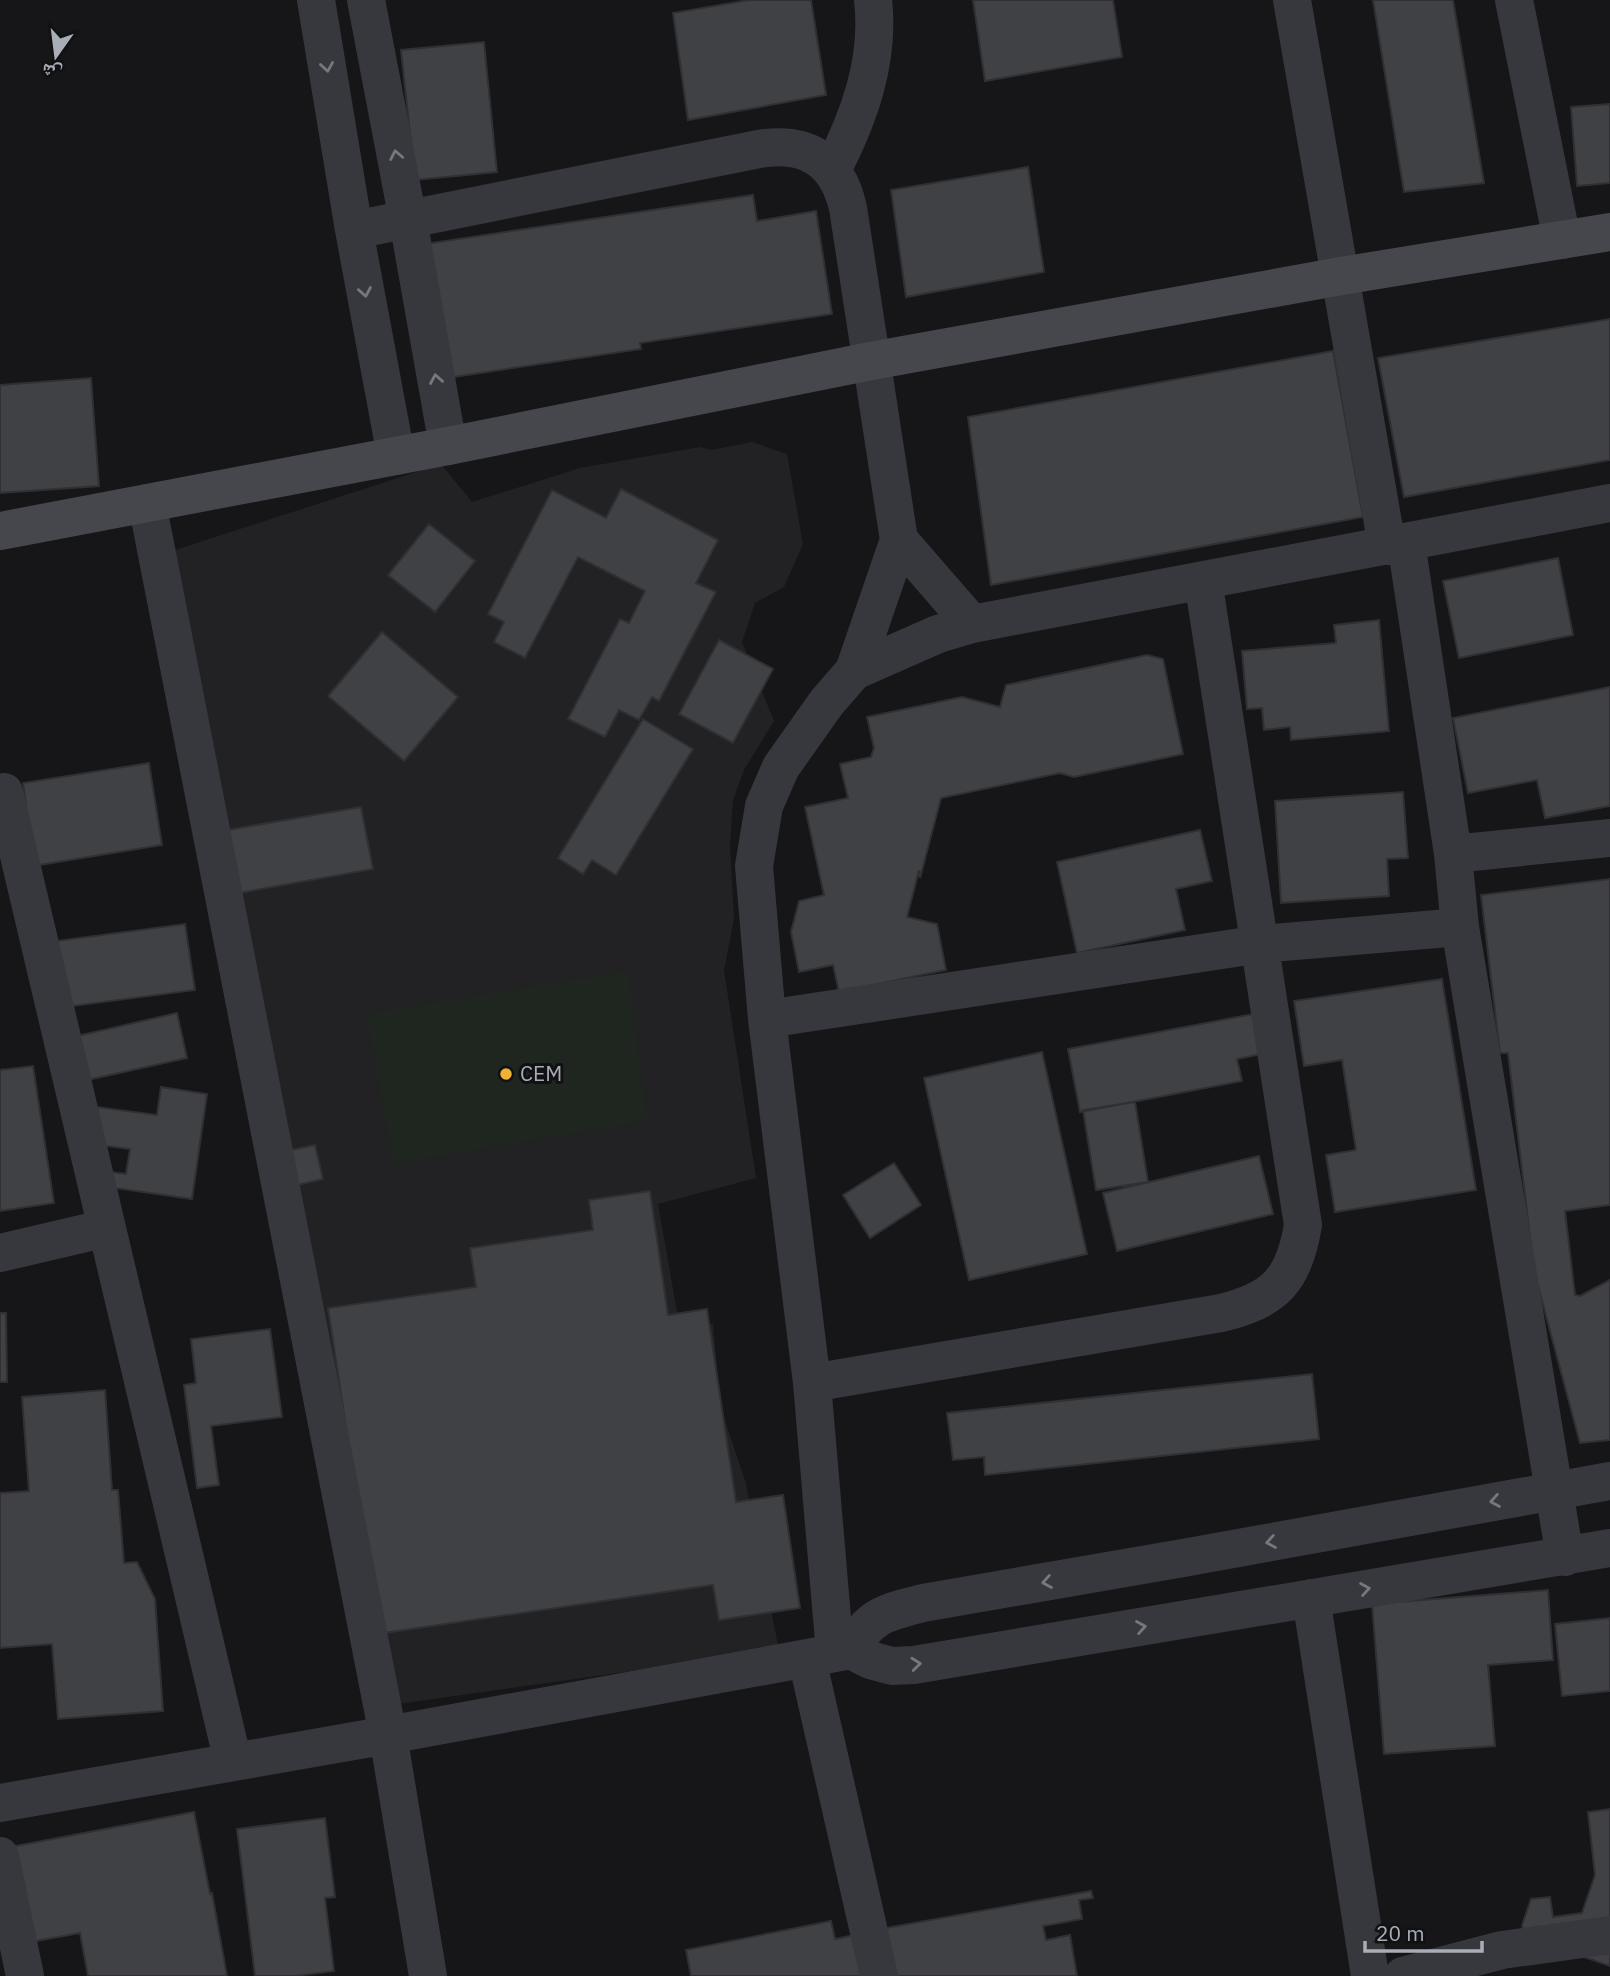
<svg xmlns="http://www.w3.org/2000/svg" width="1610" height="1976" viewBox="0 0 1610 1976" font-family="'IBM Plex Sans','Noto Naskh Arabic',sans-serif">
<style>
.built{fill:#222225}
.green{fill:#1e261f}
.building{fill:#404145;stroke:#303034;stroke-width:2}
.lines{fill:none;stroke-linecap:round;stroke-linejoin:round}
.street{stroke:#37383d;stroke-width:38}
.secondary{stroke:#45474d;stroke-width:38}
.oneway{stroke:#757881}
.poi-dot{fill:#f2b134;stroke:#111113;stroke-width:2.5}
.labels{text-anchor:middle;stroke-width:6;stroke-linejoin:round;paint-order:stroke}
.poi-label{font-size:21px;fill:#a8adb8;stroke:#111113;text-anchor:start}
</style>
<rect width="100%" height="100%" fill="#161618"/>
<path class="built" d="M752 442 787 454 803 544 784 587 755 603 742 642 774 721 744 770 733 800 730 845 734 919 724 970 756 1178 658 1204 679 1323 713 1324 720 1405 746 1484 779 1650 391 1705 172 551 441 464 472 502 580 468 700 447 712 450Z"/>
<path class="green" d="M628 971 647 1121 393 1164 367 1014Z"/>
<path class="building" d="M749 0H811L826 95 688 120 673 13Z
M973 0H1113L1122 57 985 81Z
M1373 0H1453L1484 183 1404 192Z
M484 42 497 172 415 180 401 50Z
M1610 104V183L1577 186 1571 107Z
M1028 167 1044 272 906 297 891 190Z
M753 195 757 221 816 211 832 314 640 343 641 349 453 377 425 244Z
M1610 319V460L1404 497 1378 358Z
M1333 351 1363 517 991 585 968 417Z
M91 378 99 486 0 493V385Z
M621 489 718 540 696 583 716 592 659 701 652 697 639 720 619 710 605 737 568 719 620 619 629 623 645 591 578 557 525 658 494 642 504 622 488 614 552 490 606 518Z
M429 524 475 561 435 612 388 575Z
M1558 558 1573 635 1459 658 1443 581Z
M1379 620 1389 731 1291 740 1290 727 1264 730 1262 708 1247 709 1242 651 1336 643 1334 625Z
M382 632 458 697 404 761 328 696Z
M719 640 773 669 733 743 679 714Z
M1147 655 1163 659 1183 754 1074 777 1060 773 941 798 920 878 919 870 907 917 937 924 946 970 839 992 833 965 799 972 791 932 799 901 824 895 805 807 848 798 840 764 871 757 874 748 867 717 962 697 1000 707 1006 685Z
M1610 687V806L1545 818 1537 780 1468 793 1453 718Z
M643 719 693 749 616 875 592 860 583 874 558 858Z
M149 763 162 845 27 867V813L23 783Z
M1403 792 1408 858 1387 859 1389 896 1281 903 1275 801Z
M361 807 373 869 239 893 227 830Z
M1200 830 1212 881 1176 889 1185 930 1077 953 1057 862Z
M1610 879V1205L1565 1211 1575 1295 1580 1296 1610 1280V1440L1580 1443 1534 1271 1508 1053H1500L1481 895Z
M185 924 195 990 65 1007 56 941Z
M1442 979 1476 1190 1335 1212 1326 1155 1356 1150 1342 1060 1304 1066 1294 1001Z
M177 1013 187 1058 83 1081 73 1037Z
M1259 1013 1267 1053 1237 1059 1242 1081 1080 1112 1068 1049Z
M1042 1052 1087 1254 969 1280 924 1078Z
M33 1066 54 1203 0 1211V1070Z
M161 1087 207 1094 192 1199 101 1186 103 1171 126 1174 130 1149 91 1144 97 1107 157 1115Z
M1135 1102 1148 1182 1096 1190 1083 1110Z
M315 1145 323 1179 290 1187 282 1152Z
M1259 1156 1273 1214 1117 1251 1103 1193Z
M894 1163 921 1205 870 1238 843 1195Z
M650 1191 668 1315 707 1309 736 1502 783 1495 800 1608 719 1620 713 1585 377 1634 328 1308 476 1287 470 1248 593 1230 589 1200Z
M0 1313H6L7 1382H0Z
M270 1329 282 1417 211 1426 219 1485 197 1488 184 1385 196 1383 191 1339Z
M1312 1374 1319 1439 985 1475 984 1457 953 1460 947 1413Z
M105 1390 112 1490H118L124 1563 137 1562 155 1599 163 1711 58 1719 52 1644 0 1648V1493L29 1491 22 1397Z
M1548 1590 1553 1660 1488 1665 1495 1746 1384 1754 1372 1604Z
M1610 1618V1691L1562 1696 1555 1624Z
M1610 1809V1966L1544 1943 1525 1945 1522 1925 1531 1899 1550 1897 1553 1917 1582 1913 1595 1875 1588 1812Z
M194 1812 210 1894 212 1893 227 1976H88L80 1933 20 1944 0 1849Z
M325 1818 335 1897 325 1898 334 1971 296 1976H255L237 1829Z
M1091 1891 1093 1898 1079 1900 1082 1919 1043 1926 1046 1940 1070 1935 1077 1976H895L886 1928Z
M831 1921 835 1939 875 1931 884 1976H691L686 1950Z"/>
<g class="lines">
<path class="street" d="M316 0 354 230 396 456
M366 0 408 220 448 446
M1292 0 1387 546
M1514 0 1562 240
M832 170C859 118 880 60 873 0
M354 230 759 149C807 141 837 160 848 208L899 540 972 624 1610 503
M147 503 388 1735 428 1976
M1406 542 1453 854 1460 927 1565 1557
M854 671 938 634 972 624
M4 792 233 1762
M1453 854 1610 838
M767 1019 1261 944 1460 927
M0 1253 107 1228
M812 1383 1221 1313C1275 1300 1294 1280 1303 1225L1203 580
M1311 1598 1370 1976
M851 1650C869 1615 887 1612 923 1603L1183 1558 1610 1481
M835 1653 812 1383 767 1019 754 866 764 806 781 767 827 702 854 671 899 540
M807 1659 879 1976
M0 1803 388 1735 835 1653 851 1650 870 1660 892 1666 914 1665 1610 1548
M0 1856 25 1976
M1403 1976 1502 1950 1610 1935"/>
<path class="secondary" d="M0 531 448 446 871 361 1341 276 1610 232"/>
</g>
<defs><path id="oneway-chevron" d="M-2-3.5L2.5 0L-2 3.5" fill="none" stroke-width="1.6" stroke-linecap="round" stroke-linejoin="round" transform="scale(1.75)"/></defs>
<g class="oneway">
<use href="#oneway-chevron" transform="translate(327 67) rotate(81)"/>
<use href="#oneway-chevron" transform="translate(396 155) rotate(-101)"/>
<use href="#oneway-chevron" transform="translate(365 292) rotate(80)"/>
<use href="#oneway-chevron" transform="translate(436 379) rotate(-100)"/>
<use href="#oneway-chevron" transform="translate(1495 1501) rotate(170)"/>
<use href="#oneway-chevron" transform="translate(1271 1542) rotate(170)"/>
<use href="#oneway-chevron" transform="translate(1047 1582) rotate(170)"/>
<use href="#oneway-chevron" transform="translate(1365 1589) rotate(-9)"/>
<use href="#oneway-chevron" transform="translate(1141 1627) rotate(-10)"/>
<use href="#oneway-chevron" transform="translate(916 1664) rotate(-6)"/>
</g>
<circle class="poi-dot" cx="506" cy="1074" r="7"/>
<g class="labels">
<g class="poi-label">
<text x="520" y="1081">CEM</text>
</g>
</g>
<g transform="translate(56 56) rotate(194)" stroke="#111113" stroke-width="5" paint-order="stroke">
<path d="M0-5L12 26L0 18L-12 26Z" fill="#a8adb8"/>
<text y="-10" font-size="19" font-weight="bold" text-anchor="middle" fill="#a8adb8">ش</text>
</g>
<path d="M1365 1941v10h117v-10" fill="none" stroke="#a8adb8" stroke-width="3.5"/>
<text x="1376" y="1941" font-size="21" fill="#a8adb8" stroke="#111113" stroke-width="5" paint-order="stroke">20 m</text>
</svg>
